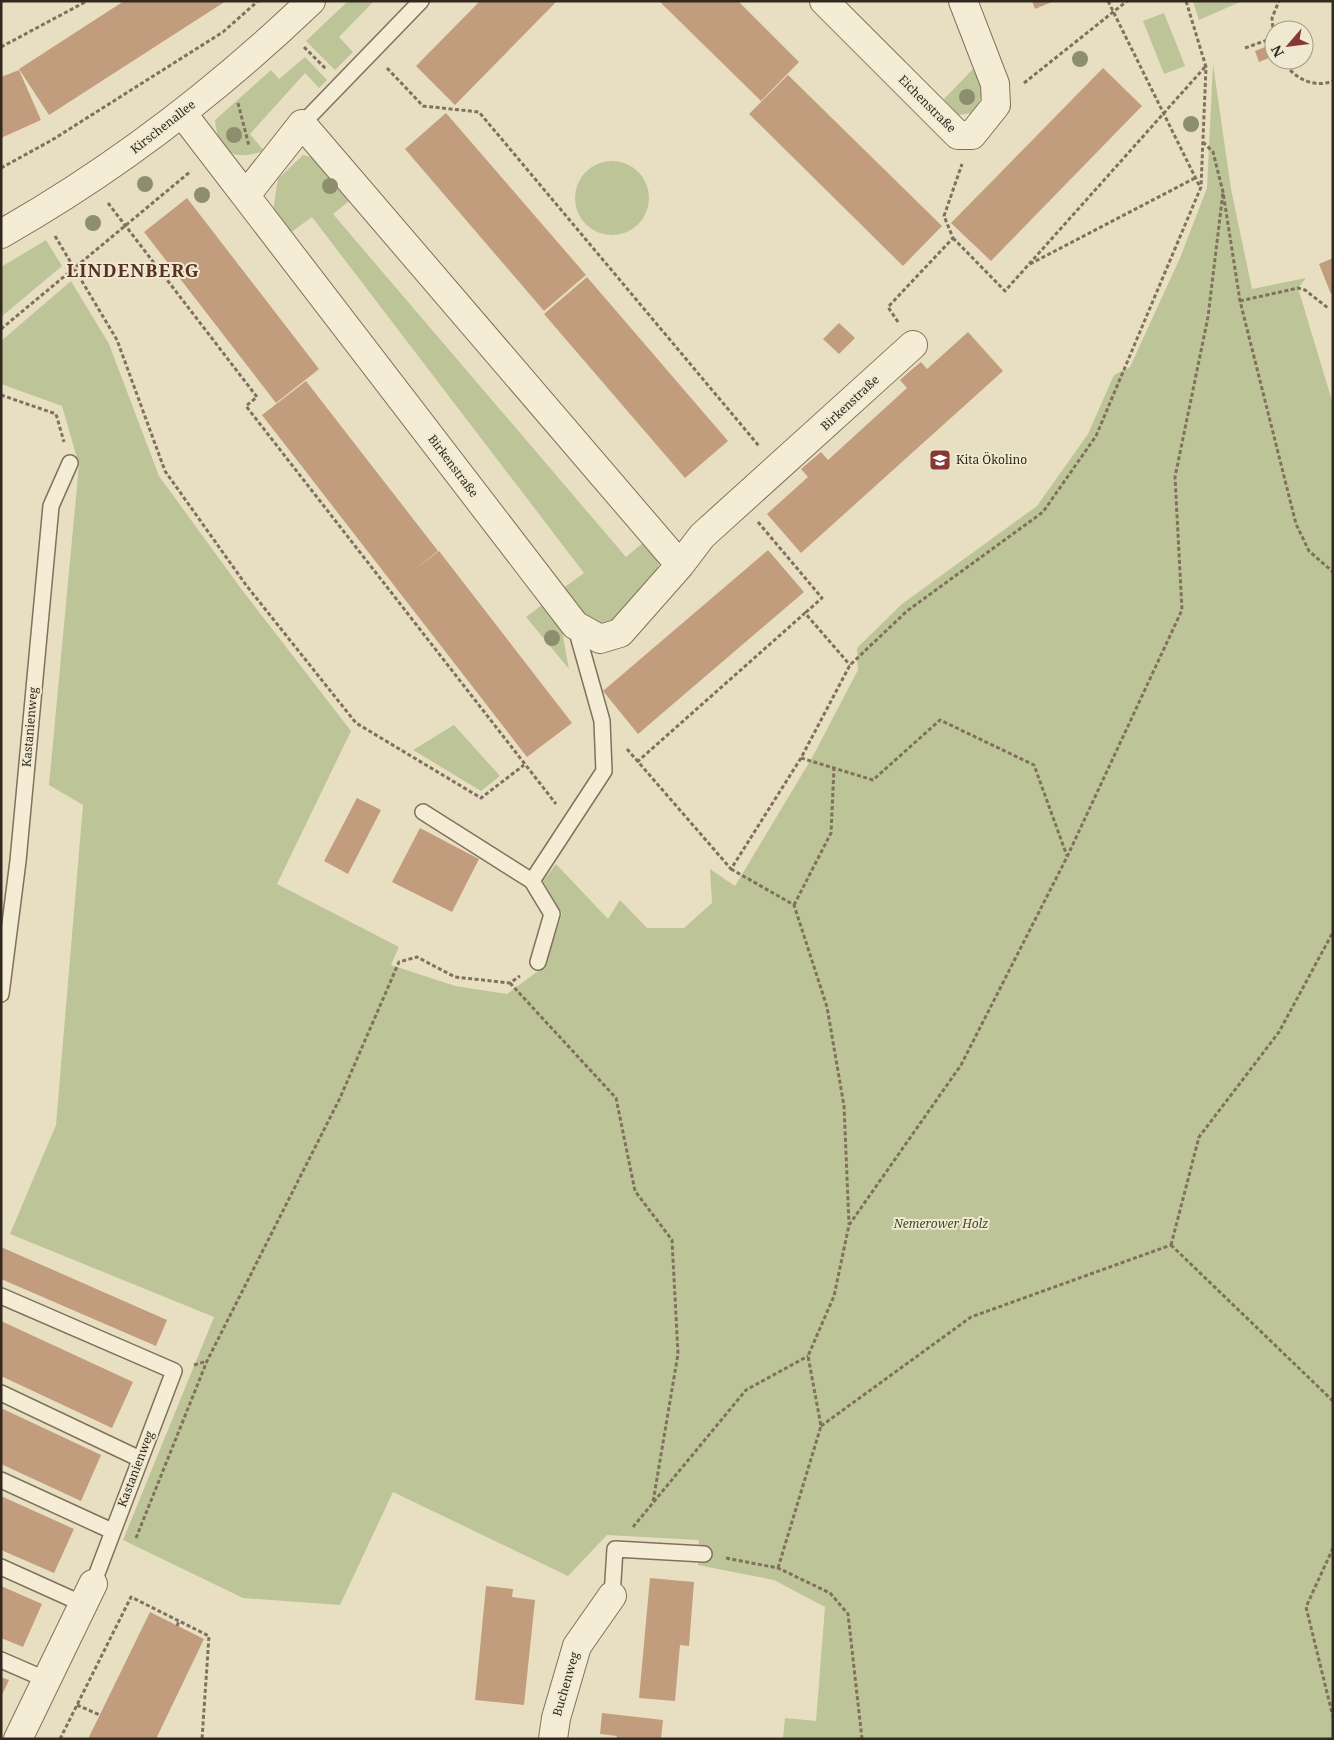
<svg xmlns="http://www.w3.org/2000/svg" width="1334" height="1740" viewBox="0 0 1334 1740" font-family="'Noto Serif',serif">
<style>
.green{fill:#bdc498}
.building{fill:#c29d7d}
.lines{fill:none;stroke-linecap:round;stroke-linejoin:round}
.service-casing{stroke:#80715c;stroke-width:18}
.minor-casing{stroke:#80715c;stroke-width:30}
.path{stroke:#80715c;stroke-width:3;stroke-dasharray:4 2.5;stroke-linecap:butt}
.service{stroke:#f4ecd4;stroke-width:15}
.minor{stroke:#f4ecd4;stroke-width:28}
.tree{fill:#8c8e6d}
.labels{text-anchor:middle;stroke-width:4;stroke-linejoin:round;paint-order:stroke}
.street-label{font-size:12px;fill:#31281e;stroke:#f0e9d1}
.poi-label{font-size:12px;fill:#31281e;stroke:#f0e9d1;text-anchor:start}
.park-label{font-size:12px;font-style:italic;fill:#404b27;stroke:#f0e9d1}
.district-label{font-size:18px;font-weight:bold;letter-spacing:1px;fill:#593122;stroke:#f0e9d1}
</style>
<rect width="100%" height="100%" fill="#e8dfc2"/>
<path class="green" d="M348 1H374L339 37 353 52 335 70 306 41Z
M1193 1H1242L1199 20Z
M1164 13 1185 66 1164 74 1143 21Z
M305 57 327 80 319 88 305 73 250 134 264 151C234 161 218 154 215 120L271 70 279 79Z
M1213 64 1231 189 1252 289 1306 278 1298 288 1333 404V1739H783L785 1718 816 1721 825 1607 774 1580 698 1565 699 1540 607 1535 568 1576 393 1492 340 1605 243 1598 123 1540 214 1317 10 1234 56 1125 83 805 49 785 79 465 62 406 1 384V341L71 281 109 344 159 476 242 590 351 731 277 884 399 947 391 965 455 986 507 994 545 966 562 914 543 881 556 864 608 919 620 900 647 928H684L712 903 710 869 735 886 813 756 858 670 857 648 902 604 1037 506 1088 434 1114 375 1130 367 1180 258 1207 188Z
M973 69C982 89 986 95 972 113L958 115 944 99Z
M303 155 317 159 353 198 333 214 626 557 645 541 658 558 659 572 616 621 598 625 584 618 562 589 584 573 312 217 290 233 273 210 278 179Z
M575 198a37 37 0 1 1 74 0a37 37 0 1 1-74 0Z
M46 240 62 266 1 317V267Z
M543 604 562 631 569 669 526 617Z
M454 725 500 776 481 791 413 750Z"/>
<path class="building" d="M124 1H226L49 115 19 69Z
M480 1H557L455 105 416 66Z
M659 1H738L799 62 761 101Z
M1032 1H1054L1035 9Z
M1265 47 1269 58 1259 62 1255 51Z
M1103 68 1142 106 991 261 951 223Z
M19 70 41 120 1 138V77Z
M788 75 942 226 903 266 749 114Z
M446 113 586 275 544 311 405 149Z
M187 198 319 369 276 403 144 232Z
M1333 258V293L1331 294 1319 264Z
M587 277 728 441 685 478 544 314Z
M839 323 855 338 839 354 823 339Z
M968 332 1003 371 801 553 767 514 808 477 801 469 821 452 828 460 907 388 900 380 910 371 921 362 927 369Z
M306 381 438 551 414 570 439 551 572 723 527 757 262 415Z
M768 550 804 592 638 734 603 691Z
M357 798 381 810 348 874 324 861Z
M420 828 479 859 452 912 392 882Z
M1 1247 167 1320 156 1346 1 1279Z
M1 1321 133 1382 112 1428 1 1376Z
M1 1408 101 1455 81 1501 1 1464Z
M1 1496 74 1529 54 1573 1 1550Z
M650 1578 694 1582 689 1646 680 1645 675 1701 639 1698Z
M1 1586 42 1604 23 1647 1 1638Z
M486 1586 513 1589 512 1597 535 1600 524 1705 475 1700Z
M150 1612 204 1639 156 1739H88Z
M1 1677 9 1680 1 1697Z
M602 1713 663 1720 661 1739H616L617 1736 600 1734Z"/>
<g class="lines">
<g class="service-casing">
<path id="service" d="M302 124 421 1
M423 812 532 881
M538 962 552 914 532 881 604 771 602 721 575 625
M1 994 18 861 51 506 70 463
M1 1296 174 1371 93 1584
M1 1393 140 1459
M1 1480 112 1531
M1 1567 83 1604
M612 1596 615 1549 704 1554
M1 1660 47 1680"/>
</g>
<g class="minor-casing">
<path id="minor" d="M824 1 958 135H972L996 105 995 84 963 1
M182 113 575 625 600 639 620 633 680 565 302 124 246 195
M1 234C114 170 217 91 311 1
M680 565 702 536 913 345
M18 1739 93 1584
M553 1739 556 1718 577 1646 612 1596"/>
</g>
<path class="path" d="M1108 1 1200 187
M1274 40 1272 18 1279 1
M1 47 87 1
M304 47 326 69
M1245 48 1273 38
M1282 60C1293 77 1312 89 1333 81
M387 68 423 106 479 112 759 446
M1024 83 1127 1
M238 103 249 146
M1203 142 1213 152 1223 192 1240 301 1296 524 1309 551 1333 572
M1 168 52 140 223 32 258 1
M108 203 257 397 246 406 556 804
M55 236 117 340 165 471 246 585 356 723 481 798 524 765
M953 238 1005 291 1205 67
M1030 264 1195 178
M1240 301 1298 288 1305 290 1328 308
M898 322 888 307 953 238 944 216 962 164
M1 329 191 171
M1 395 56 414 64 442
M758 522 822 598 805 613
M627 749 731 869 801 758 850 665 907 611 1043 512 1096 436 1201 187 1206 67 1186 1
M801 758 873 780 940 720 1034 765 1067 856
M637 762 805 613 850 665
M731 869 794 905 827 1007 844 1106 849 1224
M794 905 831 833 834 768
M510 983 616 1098 635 1191 672 1240 678 1354 653 1502
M1171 1245 1199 1137 1279 1032 1333 932
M1171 1245 1333 1401
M194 1365 207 1361
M821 1426 971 1317 1171 1245
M633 1527 746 1390 808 1356
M136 1538 207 1361 340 1098 399 962 417 957 455 977 510 983 520 976
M1333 1548 1306 1607 1333 1717
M726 1558 778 1568 830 1593 848 1614 862 1739
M778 1568 821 1426 808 1356 834 1296 849 1225 961 1065 1067 857 1182 610 1175 477 1208 317 1223 192
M177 1626 179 1621
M77 1705 100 1715
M60 1739 131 1597 209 1636 202 1739"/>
<use href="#service" class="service"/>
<use href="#minor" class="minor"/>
</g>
<g class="tree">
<circle cx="1080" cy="59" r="8"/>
<circle cx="967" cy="97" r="8"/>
<circle cx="1191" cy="124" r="8"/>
<circle cx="234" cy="135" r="8"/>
<circle cx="145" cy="184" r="8"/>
<circle cx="330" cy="186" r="8"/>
<circle cx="202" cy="195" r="8"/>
<circle cx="93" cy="223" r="8"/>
<circle cx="552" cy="638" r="8"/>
</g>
<defs>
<g id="school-square" transform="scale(1.125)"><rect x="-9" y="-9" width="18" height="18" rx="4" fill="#873733" stroke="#f0e9d1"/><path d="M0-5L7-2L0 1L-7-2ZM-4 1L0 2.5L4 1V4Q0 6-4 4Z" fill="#fff"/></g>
</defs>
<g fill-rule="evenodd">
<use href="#school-square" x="940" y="460"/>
</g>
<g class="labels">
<g class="street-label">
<text transform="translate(927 104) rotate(45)" y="4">Eichenstraße</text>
<text transform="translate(163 127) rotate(-38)" y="4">Kirschenallee</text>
<text transform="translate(850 403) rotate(-43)" y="4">Birkenstraße</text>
<text transform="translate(453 466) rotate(53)" y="4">Birkenstraße</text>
<text transform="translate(30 727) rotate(-85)" y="4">Kastanienweg</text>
<text transform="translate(136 1469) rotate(-69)" y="4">Kastanienweg</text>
<text transform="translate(566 1684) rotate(-74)" y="4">Buchenweg</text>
</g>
<g class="poi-label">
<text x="956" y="464">Kita Ökolino</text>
</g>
<g class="park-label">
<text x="941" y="1228">Nemerower Holz</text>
</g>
<g class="district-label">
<text x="133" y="277">LINDENBERG</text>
</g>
</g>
<rect width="1334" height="1740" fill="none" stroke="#31281e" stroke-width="5"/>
<g transform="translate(1289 45) rotate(242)"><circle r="24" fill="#f0e9d1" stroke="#a49c89"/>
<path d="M0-4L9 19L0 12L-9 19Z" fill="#873733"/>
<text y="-8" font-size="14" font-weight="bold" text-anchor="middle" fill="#31281e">N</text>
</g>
</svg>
